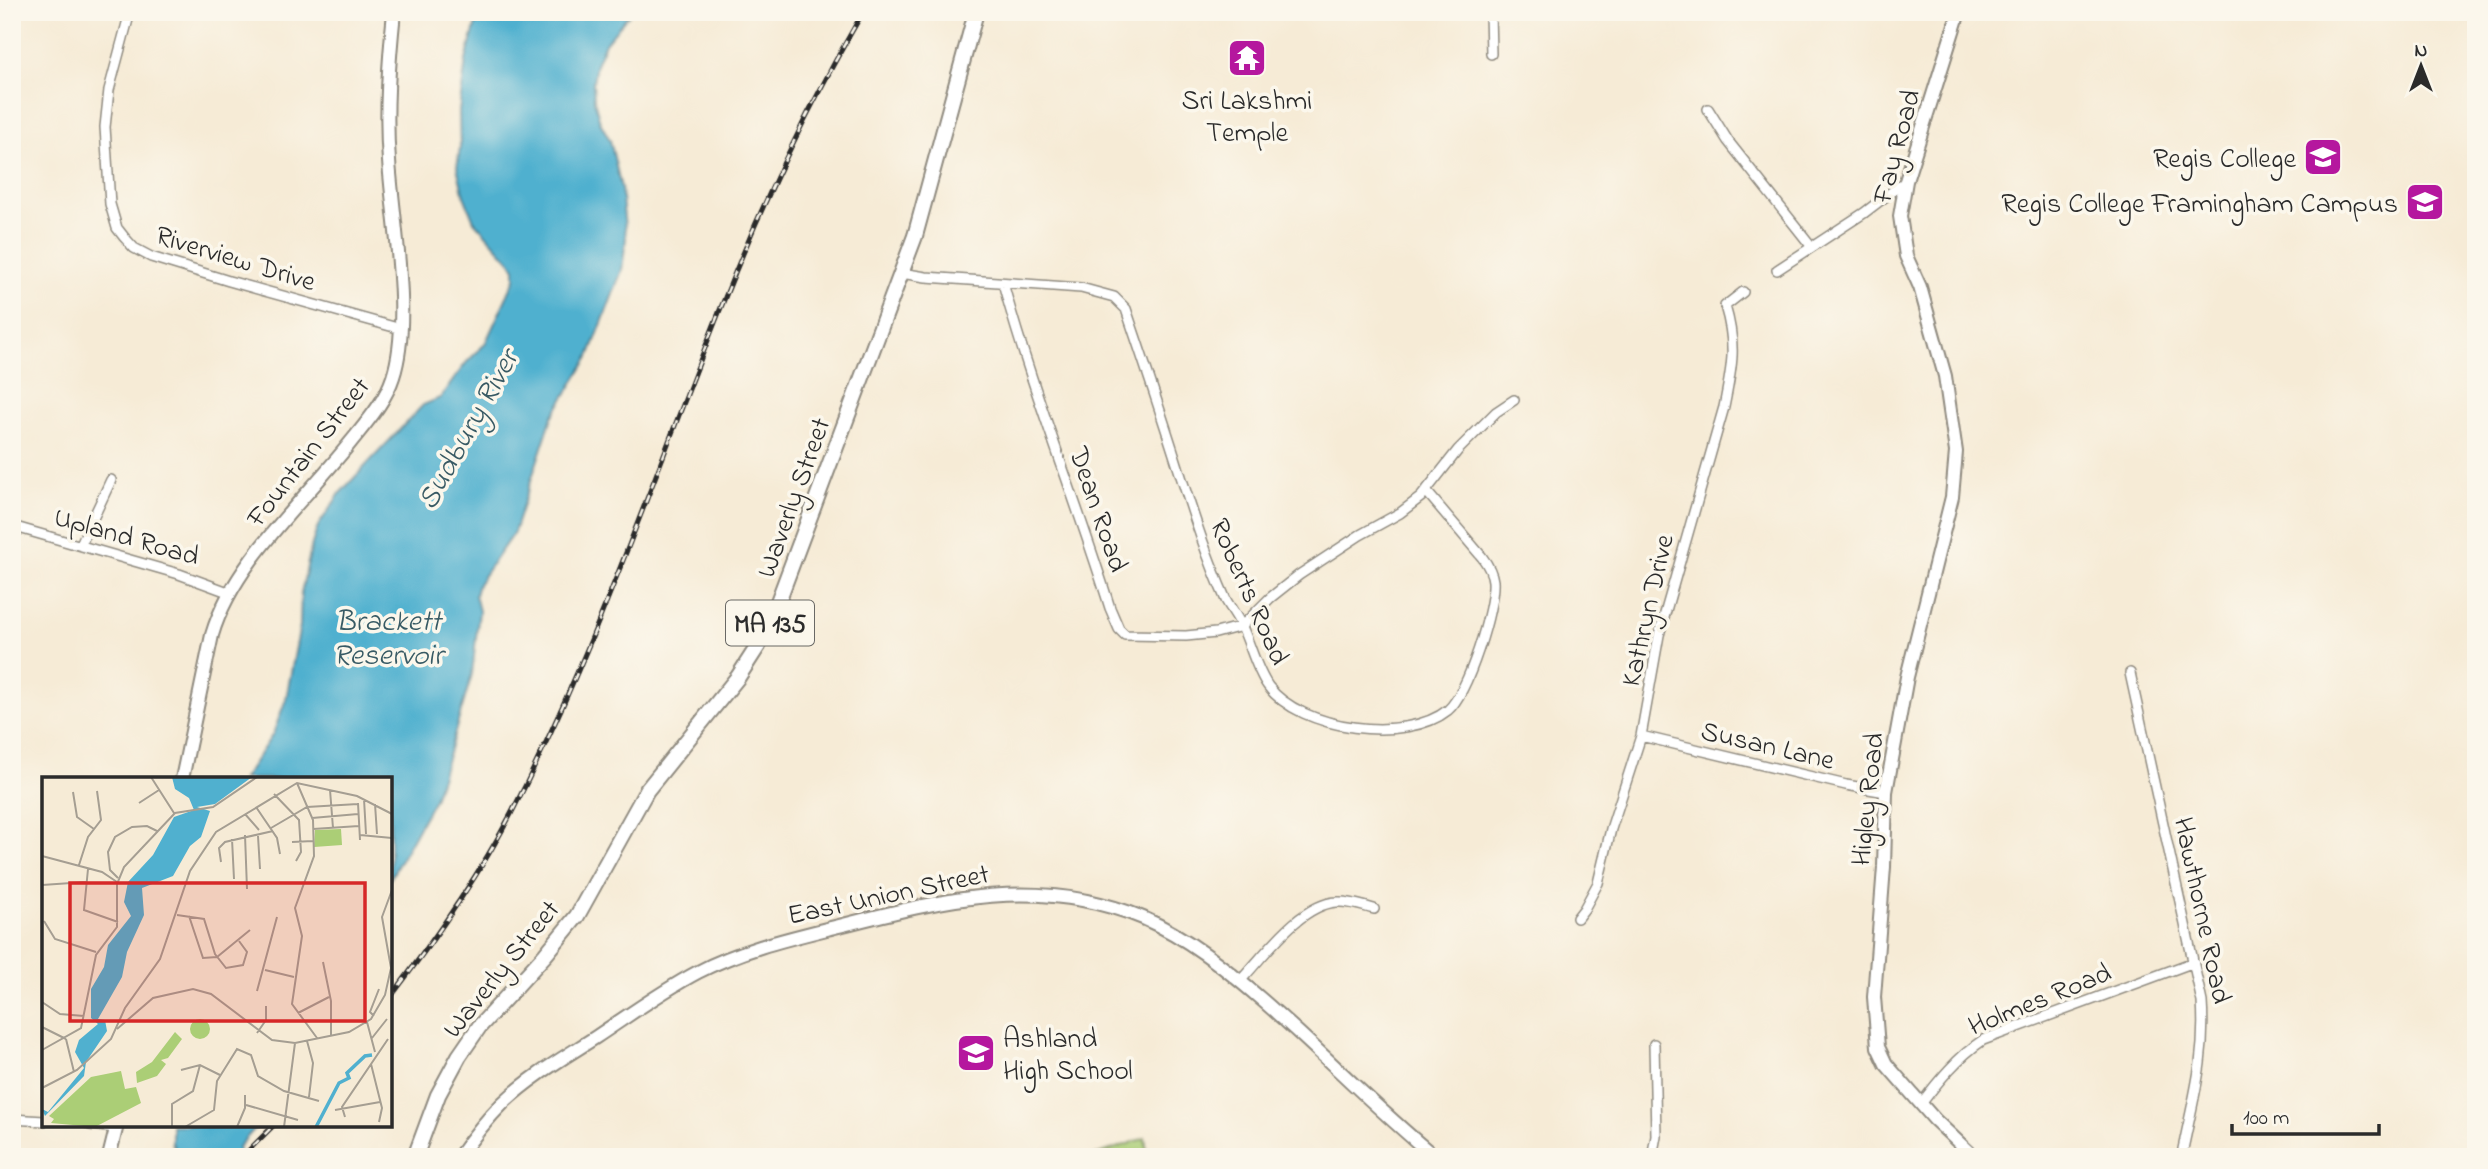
<svg xmlns="http://www.w3.org/2000/svg" width="2488" height="1169" viewBox="0 0 2488 1169" font-family="'Indie Flower',sans-serif">
<style>
.green{fill:#abce76;stroke:#6b7c50;stroke-width:2}
.water{fill:#50b0cf;stroke:#3e6e7d;stroke-width:2}
.lines{fill:none;stroke-linecap:round;stroke-linejoin:round}
.street-casing{stroke:#908b80;stroke-width:12}
.secondary-casing{stroke:#908b80;stroke-width:16}
.primary-casing{stroke:#908b80;stroke-width:18}
.street{stroke:#fff;stroke-width:9}
.secondary{stroke:#fff;stroke-width:12}
.primary{stroke:#fff;stroke-width:14}
.rail-casing{stroke:#2b2b2b;stroke-width:5}
.rail{stroke:#fbf7ec;stroke-width:2.5;stroke-dasharray:8;stroke-linecap:butt}
.labels{text-anchor:middle;stroke-width:7;stroke-linejoin:round;paint-order:stroke}
.shield{fill:#fbf7ec;stroke:#696865;stroke-width:2}
.shield-label{font-size:26px;font-weight:bold;fill:#2b2b2b}
.poi-label{font-size:28px;fill:#2b2b2b;stroke:#fbf7ec;text-anchor:end}
.street-label{font-size:28px;fill:#2b2b2b;stroke:#fbf7ec}
.water-label{font-size:30px;font-style:italic;fill:#385a64;stroke:#fbf7ec}
.inset-river{fill:none;stroke:#50b0cf;stroke-width:3.5}
.inset-road{fill:none;stroke:#a59e92;stroke-width:2}
.view{fill:#d62828;fill-opacity:0.15;stroke:#d62828;stroke-width:3.5}
.inset-edge{fill:none;stroke:#2b2b2b;stroke-width:3.5}
</style>
<rect width="100%" height="100%" fill="#fbf7ec"/>
<filter id="ink" filterUnits="userSpaceOnUse"><feTurbulence type="fractalNoise" baseFrequency=".0143" numOctaves="2"/><feDisplacementMap in="SourceGraphic" scale="14" xChannelSelector="R" yChannelSelector="G"/><feConvolveMatrix kernelMatrix="1 2 1 2 8 2 1 2 1" color-interpolation-filters="sRGB"/></filter>
<filter id="wash" filterUnits="userSpaceOnUse"><feTurbulence type="fractalNoise" baseFrequency=".00686" numOctaves="4" result="noise"/><feDisplacementMap in="SourceGraphic" scale="28" xChannelSelector="R" yChannelSelector="G"/><feGaussianBlur stdDeviation="1.57" result="paint"/><feColorMatrix in="noise" values="0 0 0 0 0 0 0 0 0 0 0 0 0 0 0 0 0 1.4 0 .05"/><feComposite in="paint" operator="in"/></filter>
<g filter="url(#wash)">
<rect width="100%" height="100%" fill="#f6ebd6"/>
<path class="green" d="M1145 1138 1148 1157H1090Z"/>
<path class="water" d="M479 12H631L605 43 596 64 593 82 594 100 600 122 610 140 621 188 626 238 622 270 589 357 552 417 514 532 478 584 475 595 479 611 472 674 450 749 434 799 390 879V779H243L273 734 286 699 300 626 301 593 312 544 318 526 341 492 356 476 423 405 440 398 466 363 485 344 515 279V269L511 262 474 221 464 196 457 167 460 148 459 111 466 60Z
M172 1125H258L238 1147 240 1157H179L172 1143Z"/>
</g>
<g filter="url(#ink)">
<g class="lines">
<g class="street-casing">
<path id="street" d="M130 12 109 90 105 127 110 204 117 228 124 237 134 248 151 257 229 281 401 329
M1490 12 1491 54
M1708 109 1728 141 1812 247
M1777 270 1864 213 1906 181
M901 273 926 277 1081 288 1114 297 1126 309C1144 362 1162 416 1179 470 1193 514 1207 558 1226 600 1231 609 1238 618 1242 627 1251 646 1256 669 1268 686 1300 730 1406 744 1448 710 1468 693 1495 607 1493 581 1492 572 1488 565 1482 557L1426 491
M1003 283C1033 393 1076 499 1110 608L1119 629 1125 635 1186 636 1216 633 1242 626 1270 598 1299 575 1360 535 1400 513 1421 497 1458 450 1496 412 1514 400
M12 526 179 574 228 592
M81 544 111 480
M2130 673 2202 1002C2206 1056 2194 1096 2183 1149V1157
M1641 736 1846 785 1886 792
M1577 918 1584 909 1598 883 1611 829 1641 736 1659 635 1724 407C1732 367 1737 346 1725 306L1743 292
M1240 981C1264 956 1300 904 1337 902 1350 901 1362 906 1374 909
M1921 1104C1939 1080 1958 1057 1983 1040L2194 962
M12 1119 44 1121
M90 1125 116 1128
M1652 1157 1656 1136 1654 1044"/>
</g>
<g class="secondary-casing">
<path id="secondary" d="M1959 12 1906 181 1900 216 1906 256 1920 287 1945 376 1956 452 1952 497 1907 677 1886 792 1884 867 1874 997 1878 1047 1886 1064 1935 1120 1974 1157
M182 779 212 635C233 563 304 501 350 443 366 423 385 402 393 377 412 320 393 222 389 161 385 112 389 61 394 12
M109 1157 117 1125
M459 1157C472 1138 486 1120 503 1103 530 1077 565 1057 596 1037 629 1015 662 991 698 972 742 949 791 938 839 926 944 899 1039 875 1143 918 1187 937 1225 968 1261 999 1320 1050 1374 1107 1435 1157"/>
</g>
<g class="primary-casing">
<path id="primary" d="M415 1157 438 1095 459 1056 479 1027 545 955 577 916 647 790 738 677 758 646 773 615 915 236 976 12"/>
</g>
<use href="#street" class="street"/>
<use href="#secondary" class="secondary"/>
<use href="#primary" class="primary"/>
<g class="rail-casing">
<path id="rail" d="M390 998C434 940 477 879 511 814 597 647 656 468 726 295 765 197 810 103 863 12
M242 1157 274 1125"/>
</g>
<use href="#rail" class="rail"/>
</g>
</g>
<defs>
<g id="temple-square" transform="scale(2.0125)"><rect x="-9" y="-9" width="18" height="18" rx="4" fill="#b5179e" stroke="#fbf7ec"/><path d="M0-6L5-2H3V0L6.5 2.5H4V6H1.5V3h-3V6H-4V2.5H-6.5L-3 0V-2H-5Z" fill="#fff"/></g>
<g id="school-square" transform="scale(2.0125)"><rect x="-9" y="-9" width="18" height="18" rx="4" fill="#b5179e" stroke="#fbf7ec"/><path d="M0-5L7-2L0 1L-7-2ZM-4 1L0 2.5L4 1V4Q0 6-4 4Z" fill="#fff"/></g>
</defs>
<g fill-rule="evenodd">
<use href="#temple-square" x="1247" y="58"/>
<use href="#school-square" x="2323" y="157"/>
<use href="#school-square" x="2425" y="202"/>
<use href="#school-square" x="976" y="1053"/>
</g>
<g class="labels">
<rect class="shield" x="726" y="600.5" width="88" height="45" rx="5"/>
<g class="shield-label">
<text x="770" y="632">MA 135</text>
</g>
<g class="poi-label">
<text x="1247" y="109" text-anchor="middle">Sri Lakshmi<tspan x="1247" dy="32">Temple</tspan></text>
<text x="2296" y="167">Regis College</text>
<text x="2398" y="212">Regis College Framingham Campus</text>
<text x="1003" y="1047" text-anchor="start">Ashland<tspan x="1003" dy="32">High School</tspan></text>
</g>
<g class="street-label">
<text transform="translate(1895 146) rotate(-75)" y="10">Fay Road</text>
<text transform="translate(236 257) rotate(17)" y="10">Riverview Drive</text>
<text transform="translate(307 451) rotate(-52)" y="10">Fountain Street</text>
<text transform="translate(792 497) rotate(-70)" y="10">Waverly Street</text>
<text transform="translate(1100 509) rotate(71)" y="10">Dean Road</text>
<text transform="translate(127 535) rotate(16)" y="10">Upland Road</text>
<text transform="translate(1251 591) rotate(66)" y="10">Roberts Road</text>
<text transform="translate(1646 610) rotate(-77)" y="10">Kathryn Drive</text>
<text transform="translate(1768 744) rotate(13)" y="10">Susan Lane</text>
<text transform="translate(1866 799) rotate(-84)" y="10">Higley Road</text>
<text transform="translate(888 893) rotate(-12)" y="10">East Union Street</text>
<text transform="translate(2204 910) rotate(78)" y="10">Hawthorne Road</text>
<text transform="translate(500 968) rotate(-51)" y="10">Waverly Street</text>
<text transform="translate(2039 998) rotate(-22)" y="10">Holmes Road</text>
</g>
<g class="water-label">
<text transform="translate(467 429) rotate(-61)" y="10">Sudbury River</text>
<text x="388" y="630">Brackett<tspan x="388" dy="34">Reservoir</tspan></text>
</g>
</g>
<g transform="translate(42 777)">
<rect width="350" height="350" fill="#f6ebd6"/>
<path d="M299 52 300 68 272 70 273 53ZM148 252a10 10 0 1 1 20 0a10 10 0 1 1-20 0ZM133 255 140 262 126 281 119 283 124 287 115 299 95 306 94 295 110 285ZM79 294 83 312 94 310 99 326 53 350 9 346 12 342 7 339 49 300Z" fill="#abce76"/>
<path d="M130 0H210L173 27 155 30 168 34 159 60 148 69 131 99 100 111 102 138 85 175 80 200 56 242 63 243 65 254 44 285 42 299 3 339 0 332 6 335 42 291 33 275 37 263 56 247 49 241V212L62 190 66 168 89 139 82 125 86 105 111 78 132 40 152 33 147 21 133 12Z" fill="#50b0cf"/>
<path class="inset-river" d="M274 350 297 306 307 301 305 296 323 279 330 278"/>
<path class="inset-road" d="M109 0 132 36M255 6 271 43 272 79 253 131 260 159 250 227 275 261M288 13 291 51M31 15 35 40 52 52M232 17 257 43 259 75 254 84M322 22 324 57M97 26 117 13M316 26 318 63M333 27 335 57M214 30 235 61 238 77M203 37 217 53M270 41 316 37M229 51 265 30 316 27M271 52 317 49M203 58 205 112M318 58 350 61M216 59 218 92M190 62 192 102M250 65 271 64M0 79 60 95 75 105M179 85 177 71 183 65 231 54M37 88 46 60 59 43 55 14M46 92 42 133 76 145M76 101 68 93 66 75 73 60 90 50 105 49 115 54M0 108 44 105M135 138 162 142 173 177 184 191 201 188 205 175 197 164M147 139 161 181 175 180 208 153M2 144 13 162 54 175M281 185 289 224V259M223 193 252 200M215 214 235 140M0 225 18 237 42 239M256 236 287 220M332 239 328 235 337 212M325 245 333 275M0 250 24 262M75 252 111 221 151 212 169 217 230 263 253 266 307 255 329 242 343 218 349 191 340 140 350 113M215 256 224 243V229M330 261 345 242M24 262 32 295M265 264 271 286 267 320M0 273 39 251 54 178 75 150V107L82 90 133 36 171 30 215 0M329 287 340 331 337 345M139 293 158 288 178 298M0 311 35 293 69 262 83 231 118 182 148 94 174 55 255 6 315 19 350 37M204 328 256 343M293 333 338 325M303 340 300 330 346 262M130 350V327L151 314 158 288M143 350 172 333 175 304 195 272 209 278 216 299 242 314 277 324M195 350 203 331V318M242 350 253 266"/>
<path class="view" d="M28 106H323V244H28Z"/>
<rect width="350" height="350" class="inset-edge"/>
</g>
<rect width="2488" height="1169" fill="none" stroke="#fbf7ec" stroke-width="42"/>
<g transform="translate(2421 66)" stroke="#fbf7ec" stroke-width="5" paint-order="stroke">
<path d="M0-5L12 26L0 18L-12 26Z" fill="#2b2b2b"/>
<text y="-10" font-size="19" font-weight="bold" text-anchor="middle" fill="#2b2b2b">N</text>
</g>
<path d="M2232 1124v10h147v-10" fill="none" stroke="#2b2b2b" stroke-width="3.5"/>
<text x="2243" y="1124" font-size="21" fill="#2b2b2b" stroke="#fbf7ec" stroke-width="5" paint-order="stroke">100 m</text>
</svg>
